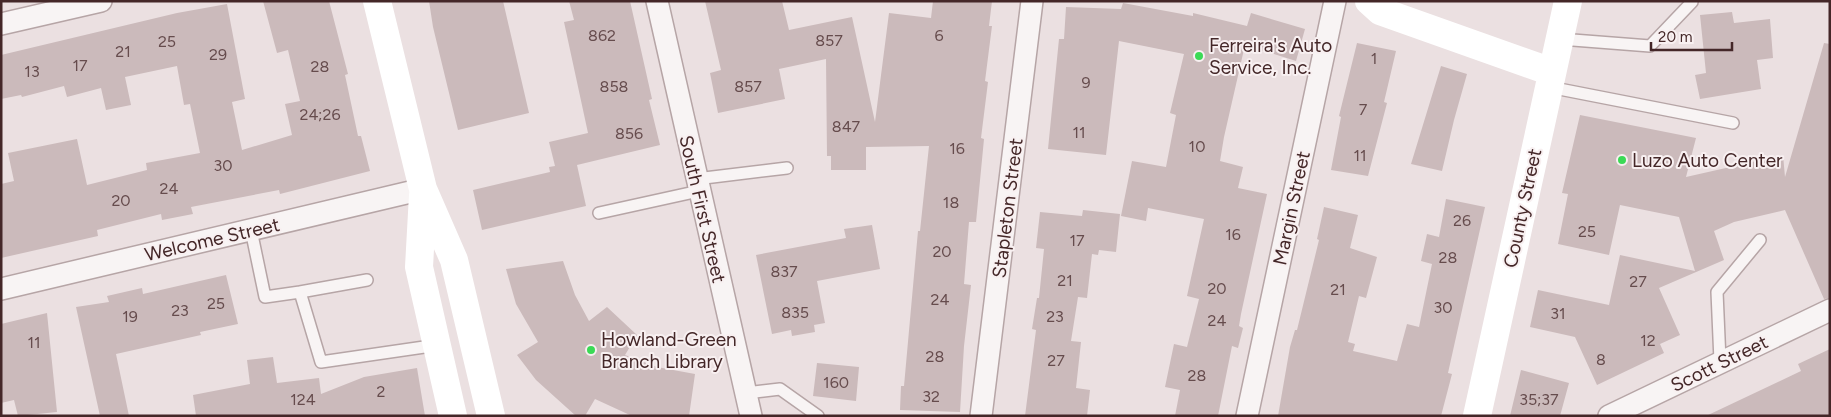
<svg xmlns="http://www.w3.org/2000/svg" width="1831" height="417" viewBox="0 0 1831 417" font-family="Figtree,sans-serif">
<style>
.building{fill:#cbbabb}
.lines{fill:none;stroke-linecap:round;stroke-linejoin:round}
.service-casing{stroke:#b6a5a6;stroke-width:14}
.minor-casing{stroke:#b6a5a6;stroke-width:24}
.service{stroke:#f8f4f4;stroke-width:11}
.minor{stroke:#f8f4f4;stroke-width:21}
.secondary{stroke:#fff;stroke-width:28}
.poi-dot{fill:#3bda56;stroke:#f8f0f1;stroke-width:2}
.labels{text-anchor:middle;stroke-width:4;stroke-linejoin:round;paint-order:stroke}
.number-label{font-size:16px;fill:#664c4d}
.poi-label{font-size:19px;fill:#442728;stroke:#f8f0f1;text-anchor:start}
.street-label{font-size:19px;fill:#442728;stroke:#f8f0f1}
</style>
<rect width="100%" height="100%" fill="#ebe0e1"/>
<path class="building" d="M263 1H329L348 74 345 75 358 136H361L370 171 280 194 279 190 191 207 193 214 162 220 161 214 97 230 98 236 1 258V184L14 181 8 153 77 139 87 185 147 170 146 163 200 153 190 104 184 105 177 66 125 77 131 105 106 110 101 88 67 97 64 86 22 97 21 95 1 99V55L177 13 227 4 245 99 232 102 242 150 292 135 285 104 300 101 288 50 277 53Z
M429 1H503L529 113 458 130 433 27Z
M569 1H630L652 99 649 100 660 145 577 165 586 206 482 230 473 190 550 172 549 167 555 166 549 142 588 133 564 22 574 20Z
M705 1H782L789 30 852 17 875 122 889 13 931 18 933 1H992L989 26H992L985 81 988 82 981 138 984 139 976 222H969L964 284 971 285 964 346 960 412 900 410 901 386H904L918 231H920L929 146 866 147V170H831V156H827L826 59 779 69 785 99 718 113 710 73 721 70Z
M1123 3 1193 16V13L1247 26 1251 13 1305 29 1296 61 1245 45 1224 137 1220 161 1243 167 1238 188 1267 194 1241 314 1239 326 1243 328 1238 348 1232 346 1218 416H1175L1180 390 1165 387 1174 344 1187 347 1199 299 1187 296 1204 219 1148 208 1146 221 1121 216 1132 161 1166 167 1176 115 1170 113 1184 54 1119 41 1106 155 1048 149 1059 39H1064L1066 7 1121 9Z
M1732 12 1734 23 1770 19 1773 58 1757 60 1761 89 1700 99 1695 75 1706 73 1700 15Z
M1357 43 1396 51 1384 102 1387 103 1368 176 1331 170 1341 117 1339 116Z
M1824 43 1830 44V298L1824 299 1785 210 1734 222 1714 231 1724 260 1659 288 1680 335 1660 344 1664 353 1597 385 1575 337 1530 327 1538 290 1609 305 1620 255 1695 271 1679 217 1620 205 1609 255 1558 244 1568 194 1562 193 1580 115 1696 138 1686 177 1783 155 1785 177Z
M1441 66 1467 74 1454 120 1442 171 1411 164Z
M1446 199 1485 207 1448 373 1452 374 1441 416H1278L1290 347 1295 330H1297L1319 240 1317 239 1324 207 1358 215 1350 248 1377 257 1366 298 1359 296 1348 342 1355 344 1353 351 1397 361 1407 324 1419 327 1432 264 1421 261 1427 234 1439 237Z
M1083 210 1120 214 1116 252 1099 250 1098 255 1092 254 1087 298 1078 297 1071 341 1081 342 1076 388 1090 390 1087 416H1025L1036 330 1032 329 1037 298H1039L1044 249 1036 248 1040 212 1082 216Z
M872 225 880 269 817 281 825 323 814 325 815 332 792 336 791 330 772 334 756 255 846 238 844 229Z
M563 261 575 295 589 321 607 307 637 335 625 355 657 367 695 374 689 416H632L595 399 585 416H576L536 380 517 355 538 342 516 304 506 269Z
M226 275 238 324 200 332 201 335 116 354 129 416H100L76 307 109 302 107 296 142 288 143 294Z
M47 313 57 412 18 416 14 400 1 403V324Z
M1830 349V416H1706L1801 371 1798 364Z
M273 357 277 383 319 378 321 394 364 377 417 368 425 416H196L193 395 250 384 247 360Z
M817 363 859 367 856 401 813 396Z
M1521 370 1569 383 1560 416H1510Z"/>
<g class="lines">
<g class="service-casing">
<path id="service" d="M1560 39 1650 46 1692 2
M1549 87 1733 123
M696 179 787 168
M599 213 699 191
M251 230 265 297 300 292
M367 280 300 292 321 362 438 345
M1720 361 1717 292 1760 240
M746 393 780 389 818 416"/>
</g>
<g class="minor-casing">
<path id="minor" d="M657 1 751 416
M1 24 101 1
M1 289 423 189
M981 416 1032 1
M1247 416 1335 1
M1609 416 1830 310"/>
</g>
<use href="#service" class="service"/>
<use href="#minor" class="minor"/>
<path class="secondary" d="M377 1 423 189 454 260 491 416
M1369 1 1380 11 1552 72
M423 195 419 267 453 416
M1477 416 1568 1"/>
</g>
<g class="poi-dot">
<circle cx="1199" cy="56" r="5"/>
<circle cx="1622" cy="160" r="5"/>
<circle cx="591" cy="350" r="5"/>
</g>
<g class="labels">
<g class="number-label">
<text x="602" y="41">862</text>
<text x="939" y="41">6</text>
<text x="829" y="46">857</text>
<text x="167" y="47">25</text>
<text x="123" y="57">21</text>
<text x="218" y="60">29</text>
<text x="1374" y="64">1</text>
<text x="80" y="71">17</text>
<text x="320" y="72">28</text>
<text x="32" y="77">13</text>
<text x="1086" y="88">9</text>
<text x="614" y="92">858</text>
<text x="748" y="92">857</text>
<text x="1363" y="115">7</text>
<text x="320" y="120">24;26</text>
<text x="846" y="132">847</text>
<text x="1079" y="138">11</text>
<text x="629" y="139">856</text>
<text x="1197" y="152">10</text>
<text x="957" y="154">16</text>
<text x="1360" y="161">11</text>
<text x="223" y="171">30</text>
<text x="169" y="194">24</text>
<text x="121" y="206">20</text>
<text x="951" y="208">18</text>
<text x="1462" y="226">26</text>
<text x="1587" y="237">25</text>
<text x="1233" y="240">16</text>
<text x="1077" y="246">17</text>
<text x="942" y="257">20</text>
<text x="1448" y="263">28</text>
<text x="784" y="277">837</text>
<text x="1065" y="286">21</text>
<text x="1638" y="287">27</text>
<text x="1217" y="294">20</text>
<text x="1338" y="295">21</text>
<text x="940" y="305">24</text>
<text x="216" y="309">25</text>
<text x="1443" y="313">30</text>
<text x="180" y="316">23</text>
<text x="795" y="318">835</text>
<text x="1558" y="319">31</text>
<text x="130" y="322">19</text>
<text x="1055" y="322">23</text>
<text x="1217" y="326">24</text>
<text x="1648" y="346">12</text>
<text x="34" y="348">11</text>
<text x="935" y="362">28</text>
<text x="1601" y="365">8</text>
<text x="1056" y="366">27</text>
<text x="1197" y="381">28</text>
<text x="836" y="388">160</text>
<text x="381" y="397">2</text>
<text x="931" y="402">32</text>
<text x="303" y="405">124</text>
<text x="1539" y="405">35;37</text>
</g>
<g class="poi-label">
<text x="1209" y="52">Ferreira's Auto<tspan x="1209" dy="22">Service, Inc.</tspan></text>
<text x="1632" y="167">Luzo Auto Center</text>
<text x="601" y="346">Howland-Green<tspan x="601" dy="22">Branch Library</tspan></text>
</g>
<g class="street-label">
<text transform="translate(1007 208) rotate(-83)" y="7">Stapleton Street</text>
<text transform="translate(1291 208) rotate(-78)" y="7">Margin Street</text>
<text transform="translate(1522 208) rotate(-78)" y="7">County Street</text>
<text transform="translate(703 209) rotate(77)" y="7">South First Street</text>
<text transform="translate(212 239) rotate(-13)" y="7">Welcome Street</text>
<text transform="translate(1719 363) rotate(-26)" y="7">Scott Street</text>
</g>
</g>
<rect width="1831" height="417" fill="none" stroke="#442728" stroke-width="5"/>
<path d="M1651 42v8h81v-8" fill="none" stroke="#442728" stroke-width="2.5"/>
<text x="1658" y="42" font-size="15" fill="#442728" stroke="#f8f0f1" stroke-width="4" paint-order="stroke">20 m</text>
</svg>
